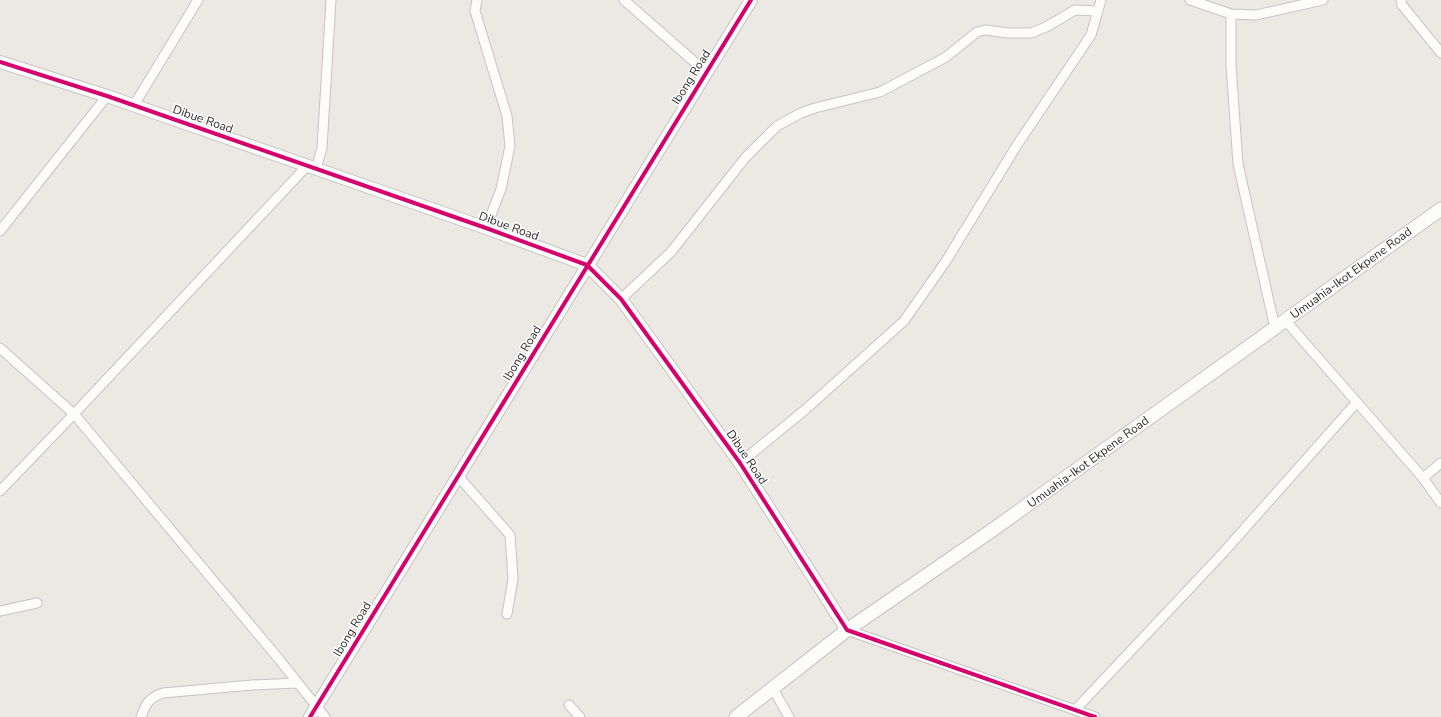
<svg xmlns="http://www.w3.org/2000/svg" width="1441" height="717" viewBox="0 0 1441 717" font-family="'Nunito Sans',sans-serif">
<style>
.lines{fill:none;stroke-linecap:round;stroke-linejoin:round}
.minor-casing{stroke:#c5c4c5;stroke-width:11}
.tertiary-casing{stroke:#c5c4c5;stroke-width:14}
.secondary-casing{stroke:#c5c4c5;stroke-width:15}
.minor{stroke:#fcfcfb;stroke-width:9}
.tertiary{stroke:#fcfcfb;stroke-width:12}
.secondary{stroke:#fcfcfb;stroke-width:13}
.cycleway-casing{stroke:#fff;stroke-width:6}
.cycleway{stroke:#d6006c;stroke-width:4}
.labels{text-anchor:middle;stroke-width:3;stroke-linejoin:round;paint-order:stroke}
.street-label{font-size:12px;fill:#2e2e2e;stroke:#fff}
</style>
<rect width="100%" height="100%" fill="#ece8e4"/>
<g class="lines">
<g class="minor-casing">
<path id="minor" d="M477 0 475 11 507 116 510 146 501 189 486 228
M624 0 706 72
M1190 0 1231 14 1256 15 1323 0
M1401 0 1402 5 1441 53
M1231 14V65L1238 164 1275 328
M134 105 198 0
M316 169 322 148 331 0
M0 231 107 96
M621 299 671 252 745 158 777 126 801 113 815 108 880 92 946 57 977 32 985 30 1008 33H1031L1046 27 1075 10 1098 11
M1285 320 1423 478 1441 503
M0 348 74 414 278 658 325 717
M740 463 806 409 904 321 946 261 1017 145 1091 35 1101 0
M458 476 510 535 513 579 507 614
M1423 478 1441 463
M0 491 74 414 307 166
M0 611 37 603
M847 630 1095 717
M773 689 789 717
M569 705 580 717
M1075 710 1222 554 1357 402
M141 717C146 703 149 698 163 693L252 685 297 683"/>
</g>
<g class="tertiary-casing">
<path id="tertiary" d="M0 62 107 96 486 228 587 265 621 299 740 463 847 630
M310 717 751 0"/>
</g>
<g class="secondary-casing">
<path id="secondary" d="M736 717 847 630 991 531 1441 209"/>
</g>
<use href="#minor" class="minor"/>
<use href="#tertiary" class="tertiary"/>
<use href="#secondary" class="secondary"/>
<g class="cycleway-casing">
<path id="cycleway" d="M0 62 107 96 486 228 587 265 621 299 740 463 847 630 1095 717
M310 717 751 0"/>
</g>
<use href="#cycleway" class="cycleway"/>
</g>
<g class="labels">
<g class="street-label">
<text transform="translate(691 77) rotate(-58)" y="4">Ibong Road</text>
<text transform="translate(203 119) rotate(19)" y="4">Dibue Road</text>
<text transform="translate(509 226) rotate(20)" y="4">Dibue Road</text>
<text transform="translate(1351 273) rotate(-36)" y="4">Umuahia-Ikot Ekpene Road</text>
<text transform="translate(522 353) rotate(-59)" y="4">Ibong Road</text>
<text transform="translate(747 457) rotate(56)" y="4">Dibue Road</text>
<text transform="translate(1088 462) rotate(-36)" y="4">Umuahia-Ikot Ekpene Road</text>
<text transform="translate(352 629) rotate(-59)" y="4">Ibong Road</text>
</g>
</g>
</svg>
